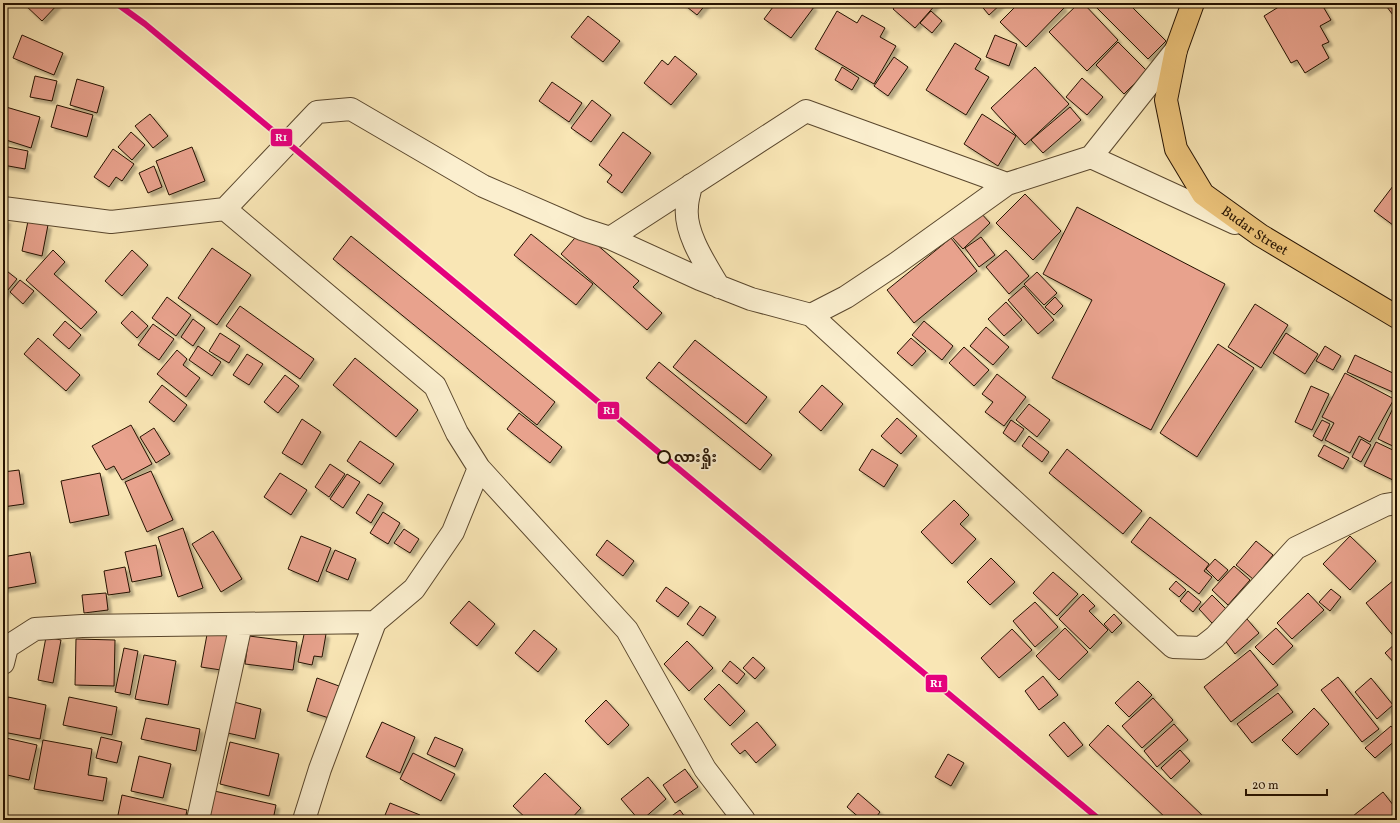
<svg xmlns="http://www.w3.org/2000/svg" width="1400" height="823" viewBox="0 0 1400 823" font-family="Vollkorn,'Noto Sans Myanmar',serif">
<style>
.building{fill:#e8a28d;stroke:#251200;filter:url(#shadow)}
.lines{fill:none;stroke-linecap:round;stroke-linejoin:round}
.minor-casing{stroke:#5a472d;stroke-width:24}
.major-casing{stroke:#251200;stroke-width:24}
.minor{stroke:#fbefcf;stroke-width:22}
.major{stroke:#ecc37a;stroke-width:22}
.rail-1-casing{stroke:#fbefcf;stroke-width:9}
.rail-1{stroke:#e5007d;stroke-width:6}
.stop-dot{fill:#fbefcf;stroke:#251200;stroke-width:2}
.labels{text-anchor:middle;stroke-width:4;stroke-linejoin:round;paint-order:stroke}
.street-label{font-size:14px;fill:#251200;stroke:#fbefcf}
.stop-label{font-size:14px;font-weight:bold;fill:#251200;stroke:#fbefcf;text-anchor:start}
.line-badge{stroke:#fbefcf;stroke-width:1.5}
.badge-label{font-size:11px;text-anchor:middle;font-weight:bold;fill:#fff}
</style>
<defs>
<filter id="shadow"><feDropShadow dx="3.5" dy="3.5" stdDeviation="1" flood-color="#0004"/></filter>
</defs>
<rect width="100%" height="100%" fill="#f9e6b5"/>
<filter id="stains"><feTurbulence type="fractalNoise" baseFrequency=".005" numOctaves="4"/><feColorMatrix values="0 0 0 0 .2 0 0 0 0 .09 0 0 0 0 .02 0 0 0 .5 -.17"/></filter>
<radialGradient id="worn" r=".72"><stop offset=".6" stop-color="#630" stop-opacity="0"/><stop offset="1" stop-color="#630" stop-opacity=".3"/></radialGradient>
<path class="building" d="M23 3H59L42 21Z
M682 3H707L697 15Z
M776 3H808L814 7 791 38 764 19Z
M898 3H937L915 28 893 9Z
M979 3H1002L989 15Z
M1019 3H1060L1064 8 1026 47 1000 22Z
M1079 3H1083L1118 40 1087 71 1049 32Z
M1092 3H1128L1166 41 1148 59Z
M1285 3H1306L1308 6 1313 3H1321L1331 20 1320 26 1329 42 1322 45 1329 58 1305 73 1297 60 1291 63 1264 16Z
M1384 3H1397V13L1393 15Z
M837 11 857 23 862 15 885 28 880 37 896 46 874 84 815 49Z
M931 11 942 21 932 33 920 23Z
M588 16 620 41 603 62 571 37Z
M22 35 63 53 54 75 13 58Z
M995 35 1017 44 1009 66 986 57Z
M1118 42 1147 71 1124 94 1096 65Z
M955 43 981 59 975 69 989 77 966 115 926 90Z
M675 56 697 74 671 105 644 83 662 60 668 65Z
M894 57 908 67 888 96 874 86Z
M842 67 859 78 852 90 835 80Z
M1035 67 1069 104 1025 145 991 108Z
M35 76 57 81 52 101 30 97Z
M1082 78 1103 97 1087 115 1066 97Z
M77 79 104 87 97 113 70 105Z
M552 82 582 103 569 122 539 101Z
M592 100 611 115 591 142 571 128Z
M57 105 93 115 87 137 51 127Z
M6 107 40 117 31 148 3 139V119Z
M1070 107 1081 120 1043 153 1031 140Z
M150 114 168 136 153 148 135 126Z
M982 114 1016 136 998 166 964 144Z
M131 132 145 145 132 160 118 147Z
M623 132 651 153 622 193 607 182 612 175 599 165Z
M3 146 28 151 25 169 3 165Z
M192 147 205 181 169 195 156 161Z
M113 149 134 164 122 181 116 177 109 187 94 177Z
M154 166 162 187 148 193 139 173Z
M1393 186 1397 189V228L1374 211Z
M1025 194 1061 231 1033 260 996 223Z
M1077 207 1225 284 1151 430 1052 378 1092 300 1043 274Z
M980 212 990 223 963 249 952 237Z
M3 219 7 220 3 243Z
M28 221 48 225 42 256 22 251Z
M581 231 639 281 633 287 662 313 647 330 561 254Z
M531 234 593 284 576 305 514 255Z
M351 236 555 402 537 425 333 259Z
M981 237 995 255 979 267 965 248Z
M951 238 977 271 914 323 887 290Z
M212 248 251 275 217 325 178 298Z
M53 250 65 262 54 274 97 312 81 329 26 280Z
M132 250 148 265 122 296 105 281Z
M1006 250 1029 276 1009 294 986 267Z
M3 268 17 279 3 296Z
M1037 272 1057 293 1044 305 1024 284Z
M20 280 34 291 23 304 10 292Z
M1024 286 1054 320 1038 334 1008 300Z
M167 297 191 315 176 336 152 318Z
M1055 297 1063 306 1054 315 1045 307Z
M1006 302 1022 320 1004 336 988 319Z
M1255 304 1288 325 1261 368 1228 347Z
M240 306 314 359 300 379 226 326Z
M132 311 148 326 137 338 121 323Z
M193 319 205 328 193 346 181 337Z
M65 321 81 335 69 349 53 335Z
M924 321 953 346 942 360 912 335Z
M153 324 174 339 159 360 138 345Z
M986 327 1009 347 993 365 970 346Z
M220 333 240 346 229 363 209 351Z
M1286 333 1318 354 1305 374 1273 353Z
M38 338 80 375 66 391 24 354Z
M911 338 926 351 912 366 897 353Z
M695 340 767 397 746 424 673 367Z
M1218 344 1254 368 1197 457 1160 433Z
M198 346 221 362 212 376 189 360Z
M1325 346 1341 356 1333 370 1316 361Z
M964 347 989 370 974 386 949 363Z
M177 350 187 359 183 365 200 378 186 397 157 374Z
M247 354 263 364 249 385 233 375Z
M1355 355 1397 375V388L1395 393 1347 372Z
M355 358 418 410 396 437 333 385Z
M659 362 772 455 760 470 646 378Z
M1345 373 1394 399 1370 442 1359 436 1350 453 1325 440 1334 423 1322 417Z
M997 374 1026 397 1004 426 985 412 993 402 982 394Z
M285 375 299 386 278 413 264 402Z
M162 385 187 405 174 422 149 402Z
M822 385 843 404 821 431 799 412Z
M1311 386 1329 394 1312 430 1295 422Z
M1397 400V448L1378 439Z
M1029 404 1050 420 1037 437 1016 420Z
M519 413 562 447 550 463 507 429Z
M897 418 917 436 901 454 881 436Z
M302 419 321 432 302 465 282 453Z
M1011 420 1024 429 1015 442 1003 433Z
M1322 420 1330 424 1322 441 1313 436Z
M131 425 152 464 122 480 114 466 106 470 92 446Z
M154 428 170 454 156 463 140 437Z
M1029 436 1049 452 1042 462 1022 446Z
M1361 439 1371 445 1361 462 1352 457Z
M360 441 394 464 380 484 347 461Z
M1376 442 1397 452V482L1364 466Z
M1324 445 1349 458 1343 469 1318 456Z
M872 449 898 465 884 487 859 470Z
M1067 449 1142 511 1123 534 1049 473Z
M330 464 345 474 329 497 315 487Z
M19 470 24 504 3 507V472Z
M151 471 173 520 147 532 125 482Z
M100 473 109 515 70 523 61 481Z
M280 473 307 490 291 515 264 497Z
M347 474 360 482 343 508 330 499Z
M368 494 383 503 371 523 356 513Z
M954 500 969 515 960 524 976 539 952 564 921 532Z
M383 512 400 523 388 544 370 533Z
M1150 517 1209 564 1204 571 1212 577 1199 594 1131 542Z
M183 528 203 588 178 597 158 537Z
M404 529 419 539 410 553 394 543Z
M213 531 242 579 221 592 192 544Z
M301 536 331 548 318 582 288 569Z
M1350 536 1376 561 1350 590 1323 564Z
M607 540 634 561 623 576 596 555Z
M1256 541 1273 555 1253 579 1236 565Z
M156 545 162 576 132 582 125 552Z
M335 550 356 559 348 580 326 571Z
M30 552 36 583 3 589V557Z
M991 558 1015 582 990 605 967 582Z
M1215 559 1228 570 1218 581 1206 569Z
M1234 566 1250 580 1228 605 1212 590Z
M125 567 130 592 108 595 104 571Z
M1053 572 1078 594 1057 616 1033 593Z
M1394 580 1397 584 1396 639 1366 603Z
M1176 581 1186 590 1179 597 1169 589Z
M666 587 689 603 678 617 656 601Z
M1331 589 1341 597 1330 611 1319 602Z
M1188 591 1201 602 1193 612 1180 601Z
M106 593 108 610 84 613 82 595Z
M1308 593 1324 610 1292 639 1277 623Z
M1083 594 1095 606 1089 611 1108 630 1090 649 1059 619Z
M1212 595 1226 609 1212 623 1199 609Z
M469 601 495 624 477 646 450 623Z
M1035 602 1058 627 1035 647 1013 621Z
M700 606 716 617 703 636 687 624Z
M1114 614 1122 623 1112 633 1104 624Z
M1247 619 1259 633 1235 654 1224 639Z
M1065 628 1088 652 1059 680 1036 656Z
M1276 628 1293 646 1273 665 1255 647Z
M208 629 228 633 221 670 201 667Z
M1012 629 1032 650 999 678 981 658Z
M305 630 326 634 322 657 314 656 312 665 298 662Z
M534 630 557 649 538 672 515 653Z
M249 636 297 642 293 670 245 664Z
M46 637 61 640 53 683 38 680Z
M76 639 115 640 114 686 75 685Z
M687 641 713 668 689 691 664 664Z
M1397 642V666L1385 653Z
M124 648 138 651 130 695 115 692Z
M1250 650 1278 685 1231 722 1204 687Z
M144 655 176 661 168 705 135 699Z
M753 657 765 668 755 679 743 668Z
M730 661 745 674 737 684 722 671Z
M1043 676 1058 695 1039 710 1025 691Z
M1338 677 1379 729 1362 742 1321 690Z
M317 678 339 686 329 718 307 711Z
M1371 678 1393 705 1377 719 1355 692Z
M1138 681 1152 695 1129 717 1115 703Z
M719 684 745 711 730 726 704 699Z
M1278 693 1293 712 1252 743 1237 724Z
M8 697 46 705 40 739 3 732Z
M69 697 117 707 112 735 63 725Z
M1153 698 1173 720 1142 748 1122 726Z
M606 700 629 725 608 745 585 721Z
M230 701 261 709 255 739 223 732Z
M1314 708 1329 724 1297 755 1282 740Z
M146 718 200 729 196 751 141 739Z
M382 722 415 737 400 773 366 757Z
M757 722 776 745 756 763 745 750 740 754 731 744Z
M1064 722 1083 745 1068 757 1049 735Z
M1174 724 1188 740 1157 767 1144 751Z
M1108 725 1205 818 1204 820H1168L1089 745Z
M1391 726 1397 733V739L1375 758 1365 748Z
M101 737 122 742 117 763 96 758Z
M435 737 463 749 455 767 427 754Z
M6 738 37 745 29 780 3 774V751Z
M43 740 92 749 88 775 107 778 103 801 34 789Z
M230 742 279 754 269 796 220 784Z
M1180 750 1190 761 1171 779 1161 768Z
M413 753 455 774 441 801 400 779Z
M948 754 964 763 951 786 935 777Z
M139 756 171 764 163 798 131 791Z
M685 769 698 787 675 803 663 785Z
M545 773 581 808 570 820H528L513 806Z
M648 777 666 799 642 820H639L621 799Z
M210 790 276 805 273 820H204Z
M1383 792 1397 810V817L1394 820H1348Z
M858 793 880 812 874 820H862L847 807Z
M122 795 187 810 185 820H117Z
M390 803 420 815 418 820H383Z
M680 810 687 820H666Z
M851 815 857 820H847Z"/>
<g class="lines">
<g class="minor-casing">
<path id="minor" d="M1091 157 1176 50
M691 185C690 192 687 199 687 207 684 233 706 265 719 287
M3 208 111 222 225 209 317 112 351 109 483 186 582 229 610 238 700 279 751 299 811 315 846 297 897 263 1007 184 1091 157 1235 223
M225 209 435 386 457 433 479 468 627 630 705 769 744 820
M610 238 806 111 1007 184
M811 315 1173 647 1201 648 1215 637 1296 548 1385 505 1397 503
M3 663 7 647 35 629 82 626 375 622 414 589 453 532 479 468
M198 820 241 624
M304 820 320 769 375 622"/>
</g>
<g class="major-casing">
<g id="major">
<path id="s1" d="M1193 3 1176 50 1166 100 1176 149 1203 194 1260 235 1397 317"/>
</g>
</g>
<use href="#minor" class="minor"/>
<use href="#major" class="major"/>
<g class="rail-1-casing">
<path id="rail-1" d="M116 3 145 24 1100 820"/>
</g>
<use href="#rail-1" class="rail-1"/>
</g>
<circle class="stop-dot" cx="664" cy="457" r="6"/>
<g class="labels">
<g class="street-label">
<text dy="5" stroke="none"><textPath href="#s1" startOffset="267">Budar Street</textPath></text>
</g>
<g class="stop-label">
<text x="674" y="462">လားရှိုး</text>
</g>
</g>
<g class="line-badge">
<rect x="270" y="128" width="23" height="19" rx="4" fill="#e5007d"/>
<rect x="597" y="401" width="23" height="19" rx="4" fill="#e5007d"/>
<rect x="925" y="674" width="23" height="19" rx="4" fill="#e5007d"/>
</g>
<g class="badge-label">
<text x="281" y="141">R1</text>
<text x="609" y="414">R1</text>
<text x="936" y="687">R1</text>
</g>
<rect width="1400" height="823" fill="none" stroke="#f9e6b5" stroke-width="16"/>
<rect x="4" y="4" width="1392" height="815" fill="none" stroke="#251200" stroke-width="2"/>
<rect x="8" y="8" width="1384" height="807" fill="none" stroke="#251200"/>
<path d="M1246 789v6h81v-6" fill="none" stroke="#251200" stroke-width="2"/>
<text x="1252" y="789" font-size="12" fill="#251200" stroke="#fbefcf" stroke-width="3" paint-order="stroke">20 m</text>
<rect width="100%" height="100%" filter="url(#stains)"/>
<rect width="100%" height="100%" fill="url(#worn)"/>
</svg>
